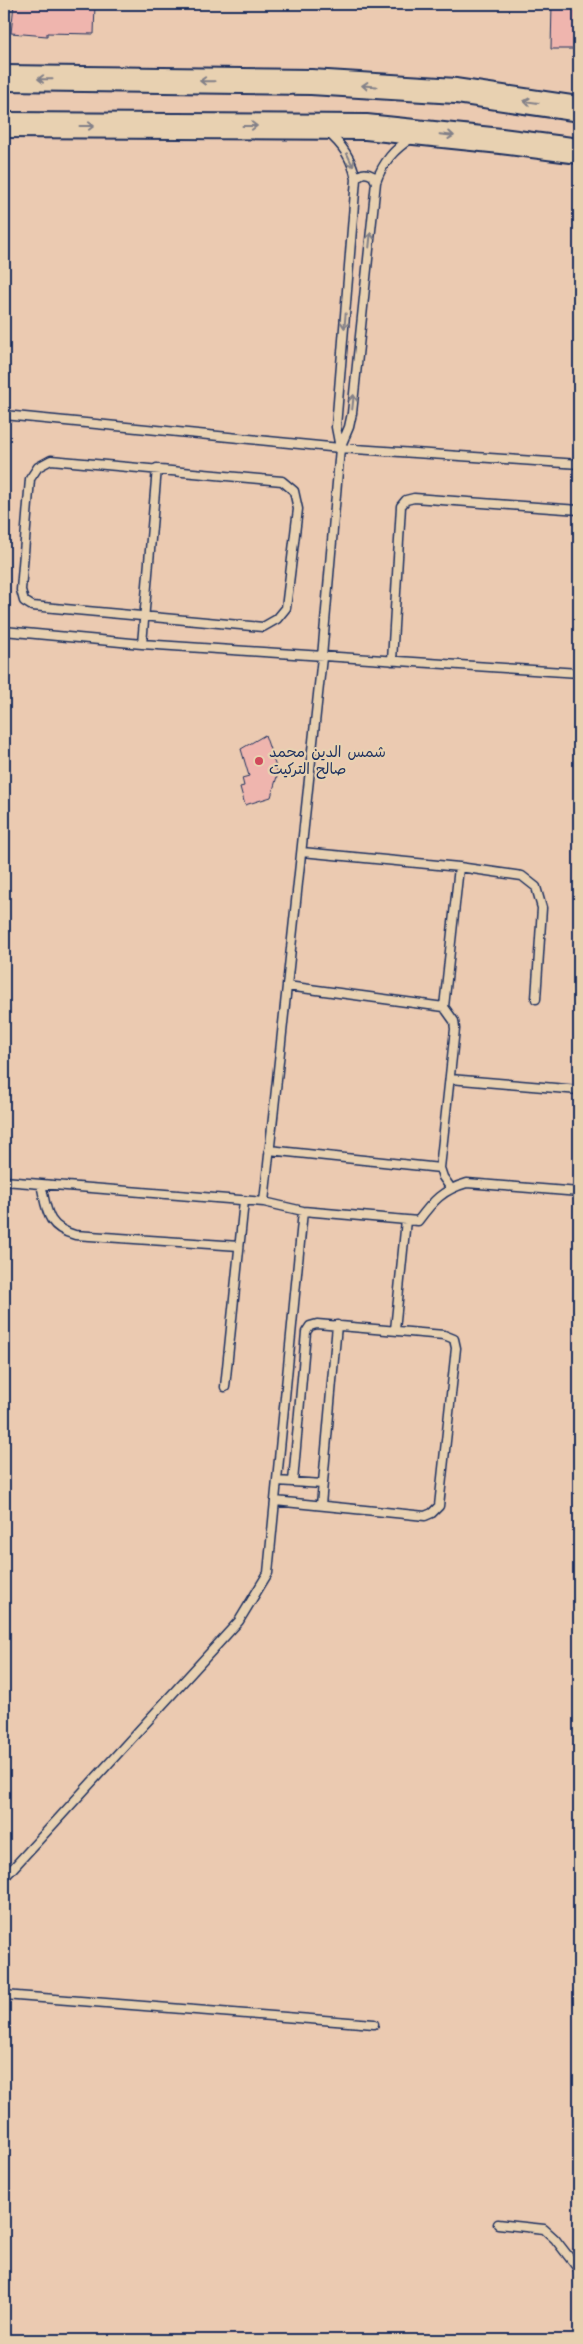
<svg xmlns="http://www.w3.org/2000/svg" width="583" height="2344" viewBox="0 0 583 2344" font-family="'Architects Daughter','Playpen Sans Arabic',sans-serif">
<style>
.building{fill:#efb5ae;stroke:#1b2f5e}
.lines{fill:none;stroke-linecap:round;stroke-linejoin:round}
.service-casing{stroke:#1b2f5e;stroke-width:11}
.primary-casing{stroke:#1b2f5e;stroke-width:28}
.service{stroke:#e8d1b1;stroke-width:8}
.primary{stroke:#e8d1b1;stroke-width:24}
.oneway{stroke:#828088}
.poi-dot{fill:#d1495b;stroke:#e8d1b1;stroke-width:2}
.labels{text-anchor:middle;stroke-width:4.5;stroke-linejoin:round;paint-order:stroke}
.poi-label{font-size:15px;fill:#1b2f5e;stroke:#e8d1b1;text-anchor:start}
</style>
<rect width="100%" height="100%" fill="#ebcab1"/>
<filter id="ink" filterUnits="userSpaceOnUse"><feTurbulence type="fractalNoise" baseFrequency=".02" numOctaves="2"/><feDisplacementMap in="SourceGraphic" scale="10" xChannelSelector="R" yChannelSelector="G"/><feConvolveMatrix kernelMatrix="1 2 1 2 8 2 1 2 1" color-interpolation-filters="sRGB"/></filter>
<g filter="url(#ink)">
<path class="building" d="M14 4H95L94 34 47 33V36L11 33Z
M552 4H579V49H551Z
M265 735 278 773 271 797 245 805 240 787 244 786 242 778 249 776 241 749Z"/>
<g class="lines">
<g class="service-casing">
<path id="service" d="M356 179C361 172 366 172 373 176L376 182
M4 415 340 448 579 464
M340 448 349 427 352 413 376 182C383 162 394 149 412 138
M51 460 282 481 294 491 298 509 286 608 277 619 263 627 32 606 24 601 21 590 30 479 38 467Z
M4 631 142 644 579 673
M142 644 157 468
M392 661 401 506 406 500 414 498 579 510
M302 852 459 867 522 876 536 887 542 908 536 999
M287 986 444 1007
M450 1079 579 1090
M269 1150 440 1168
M4 1181 264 1202 303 1211 418 1221C433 1201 442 1190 467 1183L579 1192
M41 1184C47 1210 46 1227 75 1235L239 1246
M450 1187 443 1177 440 1168 455 1029 454 1021 444 1007 459 867
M264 1202 322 657 340 448 336 427 356 179C352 159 343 145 327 132
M395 1330 406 1220
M225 1387 244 1201
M277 1481 323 1484
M275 1501 425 1516 432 1513 439 1506 456 1348 454 1339 444 1335 317 1324 310 1326 306 1332 293 1482
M321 1505 337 1325
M4 1878 239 1621 268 1573 303 1211
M4 1995 374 2024
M498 2224 544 2229 555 2239 579 2270"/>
</g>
<g class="primary-casing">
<path id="primary" d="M4 78 311 82 456 91 579 109
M4 125 366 127 501 141 579 151"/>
</g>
<use href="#service" class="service"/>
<use href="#primary" class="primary"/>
</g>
<defs><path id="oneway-shaft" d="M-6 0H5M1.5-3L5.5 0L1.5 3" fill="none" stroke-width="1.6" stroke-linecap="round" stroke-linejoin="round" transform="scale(1.25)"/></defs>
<g class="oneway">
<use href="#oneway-shaft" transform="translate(45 79) rotate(-179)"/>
<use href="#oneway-shaft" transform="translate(207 81) rotate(-179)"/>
<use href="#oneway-shaft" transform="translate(369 86) rotate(-176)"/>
<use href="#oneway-shaft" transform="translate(531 102) rotate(-172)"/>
<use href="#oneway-shaft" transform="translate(87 126)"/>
<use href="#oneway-shaft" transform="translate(250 126)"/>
<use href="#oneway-shaft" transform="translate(447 135) rotate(6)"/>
<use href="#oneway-shaft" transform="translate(350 160) rotate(65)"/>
<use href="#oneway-shaft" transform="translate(370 240) rotate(-84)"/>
<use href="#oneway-shaft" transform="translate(345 321) rotate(95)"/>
<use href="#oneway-shaft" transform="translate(353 402) rotate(-84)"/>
</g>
</g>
<circle class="poi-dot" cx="259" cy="761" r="5"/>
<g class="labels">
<g class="poi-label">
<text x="269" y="757">شمس الدين محمد<tspan x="269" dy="17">صالح التركيت</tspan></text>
</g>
</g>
<rect width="583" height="2344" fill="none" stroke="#e8d1b1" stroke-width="20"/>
<rect x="10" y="10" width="563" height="2324" fill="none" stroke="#1b2f5e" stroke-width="2" filter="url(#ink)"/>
</svg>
